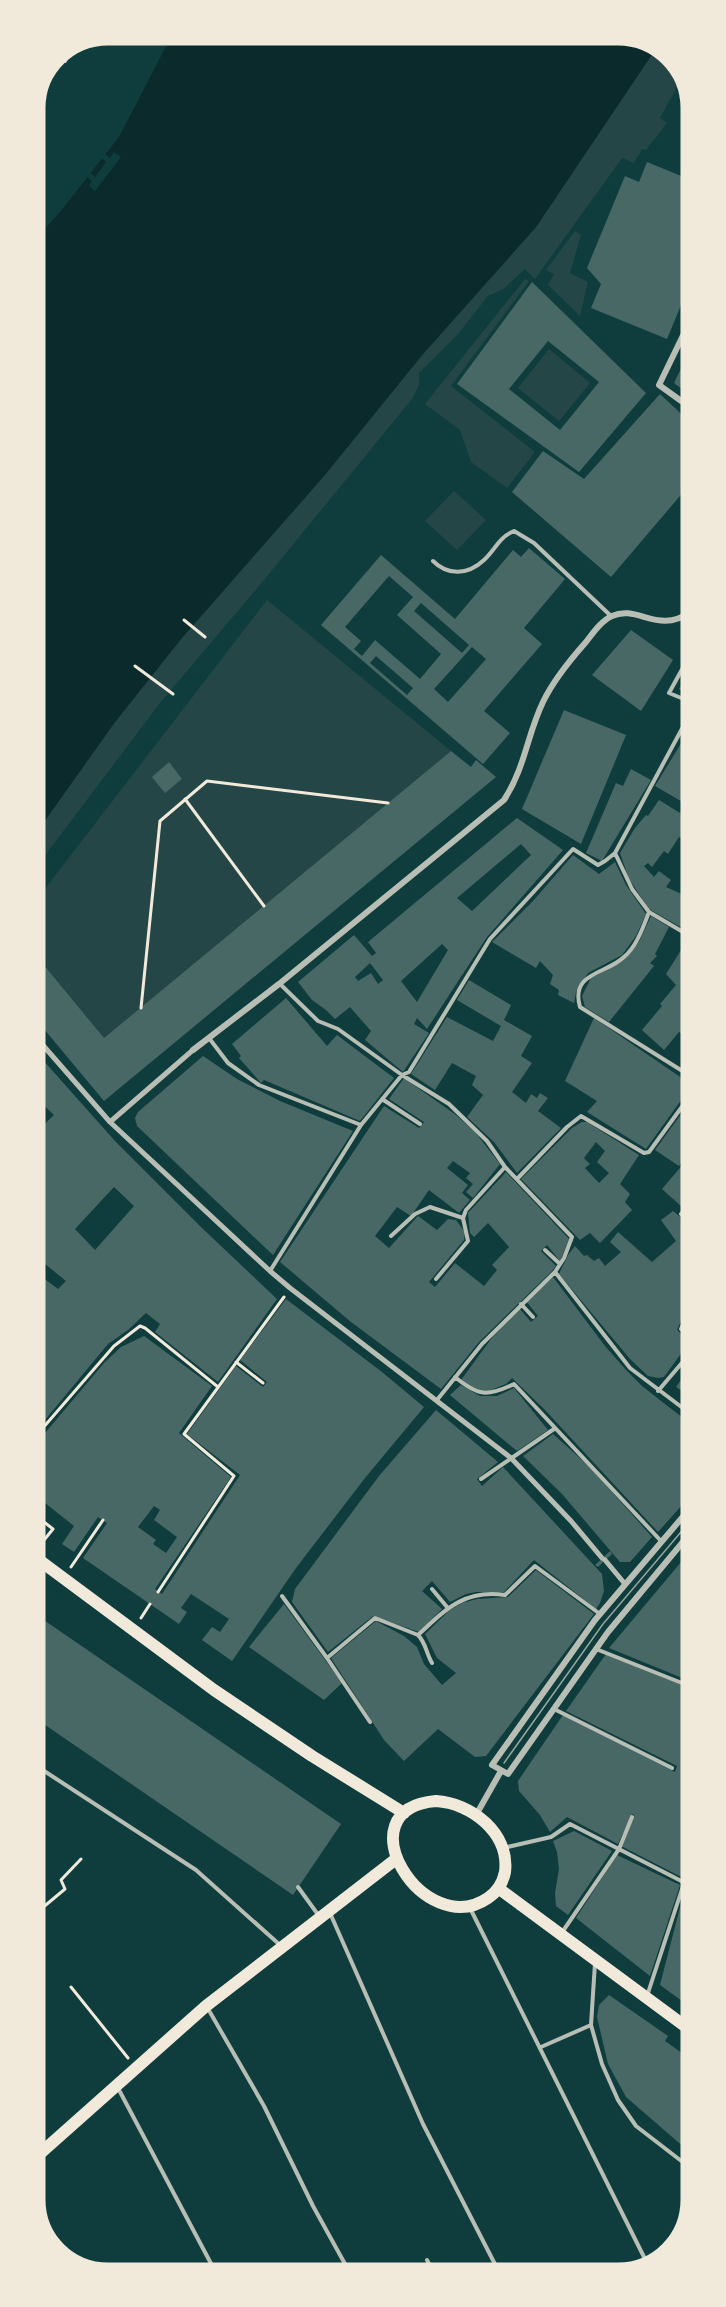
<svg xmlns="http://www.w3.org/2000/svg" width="726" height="2307" viewBox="0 0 726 2307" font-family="'Varela Round',sans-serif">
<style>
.green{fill:#244646}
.water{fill:#0a2a2b}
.pier{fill:#0f3d3e}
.building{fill:#486865;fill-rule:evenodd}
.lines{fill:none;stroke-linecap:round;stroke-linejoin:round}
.path{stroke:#f1e9da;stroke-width:3}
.service{stroke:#b8beb3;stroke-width:4}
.pedestrian{stroke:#b8beb3;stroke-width:5}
.minor{stroke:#b8beb3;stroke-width:6}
.secondary{stroke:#f1e9da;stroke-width:12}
.primary{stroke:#f1e9da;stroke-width:12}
.tram{stroke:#97a49c;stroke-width:1.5}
.rim{fill:none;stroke:#f1e9da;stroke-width:3}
</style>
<rect width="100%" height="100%" fill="#0f3d3e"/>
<path class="green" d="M657 47 667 51 683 76 660 118 667 123 646 150 642 149 634 163 622 158 535 279 525 269 503 289 488 296 458 334 419 373V385L412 399 259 586 160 703 34 870V836L115 722 181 639 324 476 423 354 536 227Z
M575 231 581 235 570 273 588 282 580 316 548 285 554 274 546 270Z
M525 279 529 281 451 386 535 452 507 488 471 462 460 430 425 404Z
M549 349 590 383 559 421 518 388Z
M454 491 486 520 457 550 425 521Z
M267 600 451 751 104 1038 34 953V903Z"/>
<path class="water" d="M173 33H624L657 47 536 227 423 354 324 476 181 639 115 722 34 836 33 242 60 212 119 137Z"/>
<path class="pier" d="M114 152 121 157 95 191 89 186 92 181 87 177 90 173 95 177 106 162 102 158 105 154 110 158Z"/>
<path class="building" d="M688 84 691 88V98L682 93Z
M647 162 691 180V281L667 339 591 308 601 284 587 268 625 176 639 182Z
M532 282 646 393 579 472 457 384ZM548 341 599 382 560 430 509 389Z
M691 348V396L674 383Z
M660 394 691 423V483L611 577 512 492 543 451 584 479Z
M529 548 565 579 524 628 542 644 484 711 510 733 483 764 321 625 381 555 455 619 513 550 521 557ZM389 576 413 597 397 615 441 654 420 679 375 640 362 656 354 649 361 641 345 627ZM421 603 469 645 462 653 414 611ZM472 647 486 659 448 702 434 689ZM376 656 413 688 407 695 370 663Z
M631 630 673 660 641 711 592 675Z
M691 668V696L679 689Z
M564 710 626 735 581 844 522 809Z
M691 727V824L682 839 679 837 668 854 664 851 652 867 648 863 644 866 654 877 659 871 671 880 666 887 691 898 692 924 684 929 649 909 629 879 620 853 635 828 646 815 648 816 659 800 680 813 686 804 655 786Z
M451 751 471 767 476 760 496 777 104 1101 34 1017V953L104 1038Z
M169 762 182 779 165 793 152 777Z
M631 769 651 780 602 861 586 853 616 783 623 786Z
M517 818 563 850 487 937 427 1029 417 1018 414 1024 429 1033 403 1072 365 1040 371 1031 350 1007 335 1019 326 1010 312 1000 298 982 354 935 372 956 376 953 368 942ZM521 844 531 855 472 911 457 898ZM442 944 448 950 417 1002 401 981ZM370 963 383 980 378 984 371 973 358 981 355 977Z
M573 855 599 874 615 862 626 885 646 914 636 936 622 955 588 973 576 992 574 1003 558 995 559 990 550 984 553 975 540 961 536 968 492 942 533 901Z
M651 916 669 927 655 954 657 956 650 963 654 966 609 1022 585 1007 582 996 591 978 623 961 640 940Z
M692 931V1040L679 1032 664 1050 642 1030 662 1006 660 1004 676 985 666 974 690 936 688 932Z
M469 980 511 1005 504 1020 532 1036 521 1056 532 1063 512 1092 526 1103 531 1094 537 1098 540 1093 548 1098 538 1111 561 1128 517 1173 494 1142 467 1117 483 1095 472 1085 476 1076 452 1063 435 1090 411 1074 447 1017 493 1041 501 1026 457 1000Z
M286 998 327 1046 337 1035 394 1078 360 1121 264 1080 261 1083 239 1058 241 1056 232 1044Z
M594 1018 692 1085 646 1149 587 1112 597 1101 565 1081Z
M34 1050 115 1141 202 1228 277 1299 218 1382 155 1332 160 1324 146 1313 128 1330 108 1344 35 1432 34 1271 58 1289 66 1281 34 1255V1134L54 1115 34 1096ZM114 1187 134 1206 95 1250 75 1229Z
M203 1056 237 1079 280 1101 353 1131 273 1255 137 1126 135 1118 138 1112Z
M404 1078 456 1115 475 1132 500 1164 473 1198 466 1192 473 1184 466 1178 470 1173 453 1161 447 1168 468 1185 462 1193 470 1200 459 1213 429 1190 411 1216 397 1207 375 1236 389 1248 418 1216 437 1230 448 1219 456 1220 465 1232 464 1240 429 1282 435 1287 455 1263 484 1286 497 1270 492 1265 509 1247 488 1223 474 1237 470 1233 468 1213 506 1172 569 1239 560 1261 547 1245 541 1251 556 1266 551 1272 479 1342 441 1389 351 1322 280 1262 384 1106 419 1128 424 1122 389 1099Z
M692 1099V1197L682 1207 662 1189 691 1155 688 1152 679 1166 655 1150Z
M582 1122H587L639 1155 620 1184 630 1194 625 1202 632 1210 600 1243 590 1233 580 1240 521 1179 572 1128ZM596 1142 605 1151 597 1162 609 1173 599 1183 585 1168 590 1164 584 1158Z
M673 1211 692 1226V1296L677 1330 687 1339 688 1344 664 1377 658 1378 648 1376 630 1359 559 1274 568 1255 575 1246 584 1256 587 1255 594 1261 599 1258 605 1266 621 1252 610 1242 618 1232 652 1262 676 1241 661 1220Z
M553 1277 605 1346 626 1370 642 1386 692 1425V1494L658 1532 545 1410 512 1378 506 1384 486 1392 475 1389 461 1380 491 1339 519 1308 531 1322 538 1316 526 1301Z
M286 1299 382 1372 424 1407 365 1478 296 1568 232 1661 202 1640 212 1627 220 1632 229 1619 191 1594 181 1608 187 1612 179 1624 83 1558 107 1523 98 1517 74 1552 62 1544 74 1526 35 1495V1445L104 1363 121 1347 144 1336 212 1386 179 1433 231 1477 155 1589 162 1594 240 1475 187 1434 236 1366 263 1387 267 1382 240 1360ZM154 1506 160 1510 154 1520 177 1537 166 1553 153 1544 156 1540 138 1527Z
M692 1311V1331L686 1327Z
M692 1364V1398L676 1387Z
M461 1385 480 1396H497L514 1388 548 1430 517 1451 450 1395Z
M436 1410 498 1462 477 1479 482 1486 503 1467 602 1574 604 1591 600 1603 596 1609 534 1560 504 1592H476L466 1594 450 1602 432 1581 422 1591 442 1609 419 1632 373 1616 328 1652 292 1602 295 1589 379 1476Z
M553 1434 590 1467 652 1537 630 1562H620L562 1494 523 1456Z
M692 1549V1682L609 1648Z
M610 1551 612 1554 598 1567 595 1565Z
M536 1570 594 1614 486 1756 475 1757 438 1729 404 1761 384 1740 331 1658 376 1621 404 1636 417 1647 424 1664 442 1685 456 1673 437 1658 425 1634 450 1610 462 1603 477 1599 508 1597Z
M284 1604 342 1683 324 1700 249 1647Z
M35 1614 341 1824 293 1895 35 1718Z
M606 1654 692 1689 693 1883 621 1846 634 1815 632 1814 618 1844 567 1817 550 1832 540 1815 519 1791 518 1781 563 1715 675 1772 677 1766 566 1711Z
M574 1831 612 1851 568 1915 556 1906 555 1893 559 1869 557 1852 553 1841Z
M617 1855 680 1885 650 1976 576 1918Z
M685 1888 693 1892V2009L660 1985Z
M609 1995 668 2036 665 2041 693 2061V2155L626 2097 608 2064 597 2017 599 2005Z"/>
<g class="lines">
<path class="path" d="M184 620 205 637
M135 666 173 694
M185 799 264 906
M141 1008 160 821 207 781 388 803
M236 1362 263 1383
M35 1437 114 1346 140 1326 145 1328 218 1387
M35 1515 53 1529 40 1545
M71 1567 103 1520
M158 1592 234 1476 184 1434 284 1297
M141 1618 150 1604
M35 1914 65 1889 61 1880 81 1859
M71 1987 128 2058"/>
<path class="service" d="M65 61 71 48
M433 561C448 576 468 575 484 560 496 549 498 538 514 531L534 543 611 616
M685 616 691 645
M691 653 669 693 691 702
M615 853 632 889 649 912 683 932 692 927
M649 912C643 927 637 946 624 957 607 974 570 972 580 1007L692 1077
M280 984 318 1021 338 1029 402 1075 449 1104 487 1141 505 1167 572 1237 564 1258 555 1272 630 1368 692 1415
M209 1038 228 1063 259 1085 361 1125
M382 1099 420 1124
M517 1179 567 1127 581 1116 644 1153 649 1152 692 1093
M692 1201 681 1214 692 1223
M391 1236 415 1214 430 1207 463 1218
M545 1250 560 1264
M270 1271 361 1125 402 1075 409 1072 490 939 573 849 598 865 605 861 615 853 691 712
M436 1279 468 1241 463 1218 466 1210 505 1167
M521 1304 533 1317
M692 1304 681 1329 692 1338
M455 1377C478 1396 487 1397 514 1384L661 1541
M658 1391 692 1351
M437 1400 482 1344 555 1272
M481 1479 554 1429
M432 1589 447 1607
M282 1596 327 1658 370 1722
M418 1635C426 1643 426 1653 432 1663
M596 1649 692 1687
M327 1658 375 1618 418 1635C445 1610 464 1589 505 1595L535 1566 600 1614
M554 1709 672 1768
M35 1765 196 1870 280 1945
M503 1848 551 1837 570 1824 693 1887
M298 1887 319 1916
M470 1908 648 2265
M330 1913 423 2124 499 2272
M563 1931 619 1849 632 1817
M595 1963 591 2025 602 2064 618 2100 636 2126 693 2170
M647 1996 684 1883
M207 2007 264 2106 313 2206 350 2273
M541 2047 591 2025
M118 2088 216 2273
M35 2212 60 2256
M427 2260 433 2272"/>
<path class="pedestrian" d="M34 1035 110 1122 270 1271 290 1288 511 1458 571 1521 602 1558
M110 1122 193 1050
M605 1560 625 1584"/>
<path class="minor" d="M691 319 659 385 691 408
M193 1050 279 984 504 800C525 768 527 735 543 702 553 681 570 660 586 642 593 633 601 621 612 616 638 604 657 635 691 612
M692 1506 595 1620 492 1765 508 1774 608 1632 692 1531
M476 1815 501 1771"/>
<path class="secondary" d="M35 2158 206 2006 396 1859"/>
<path class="primary" d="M35 1557 214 1690 312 1756 404 1813
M436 1801C471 1803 510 1833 505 1872 503 1882 497 1892 488 1898 424 1942 341 1809 436 1801Z
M498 1888 693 2032"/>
<path class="tram" d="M504 1763 603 1624 692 1519"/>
</g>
<path d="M0 0H726V2307H0ZM108 44H618A64 64 0 0 1 682 108V2200A64 64 0 0 1 618 2264H108A64 64 0 0 1 44 2200V108A64 64 0 0 1 108 44Z" fill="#f1e9da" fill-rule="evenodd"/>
<path class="rim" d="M108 44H618A64 64 0 0 1 682 108V2200A64 64 0 0 1 618 2264H108A64 64 0 0 1 44 2200V108A64 64 0 0 1 108 44Z"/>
</svg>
